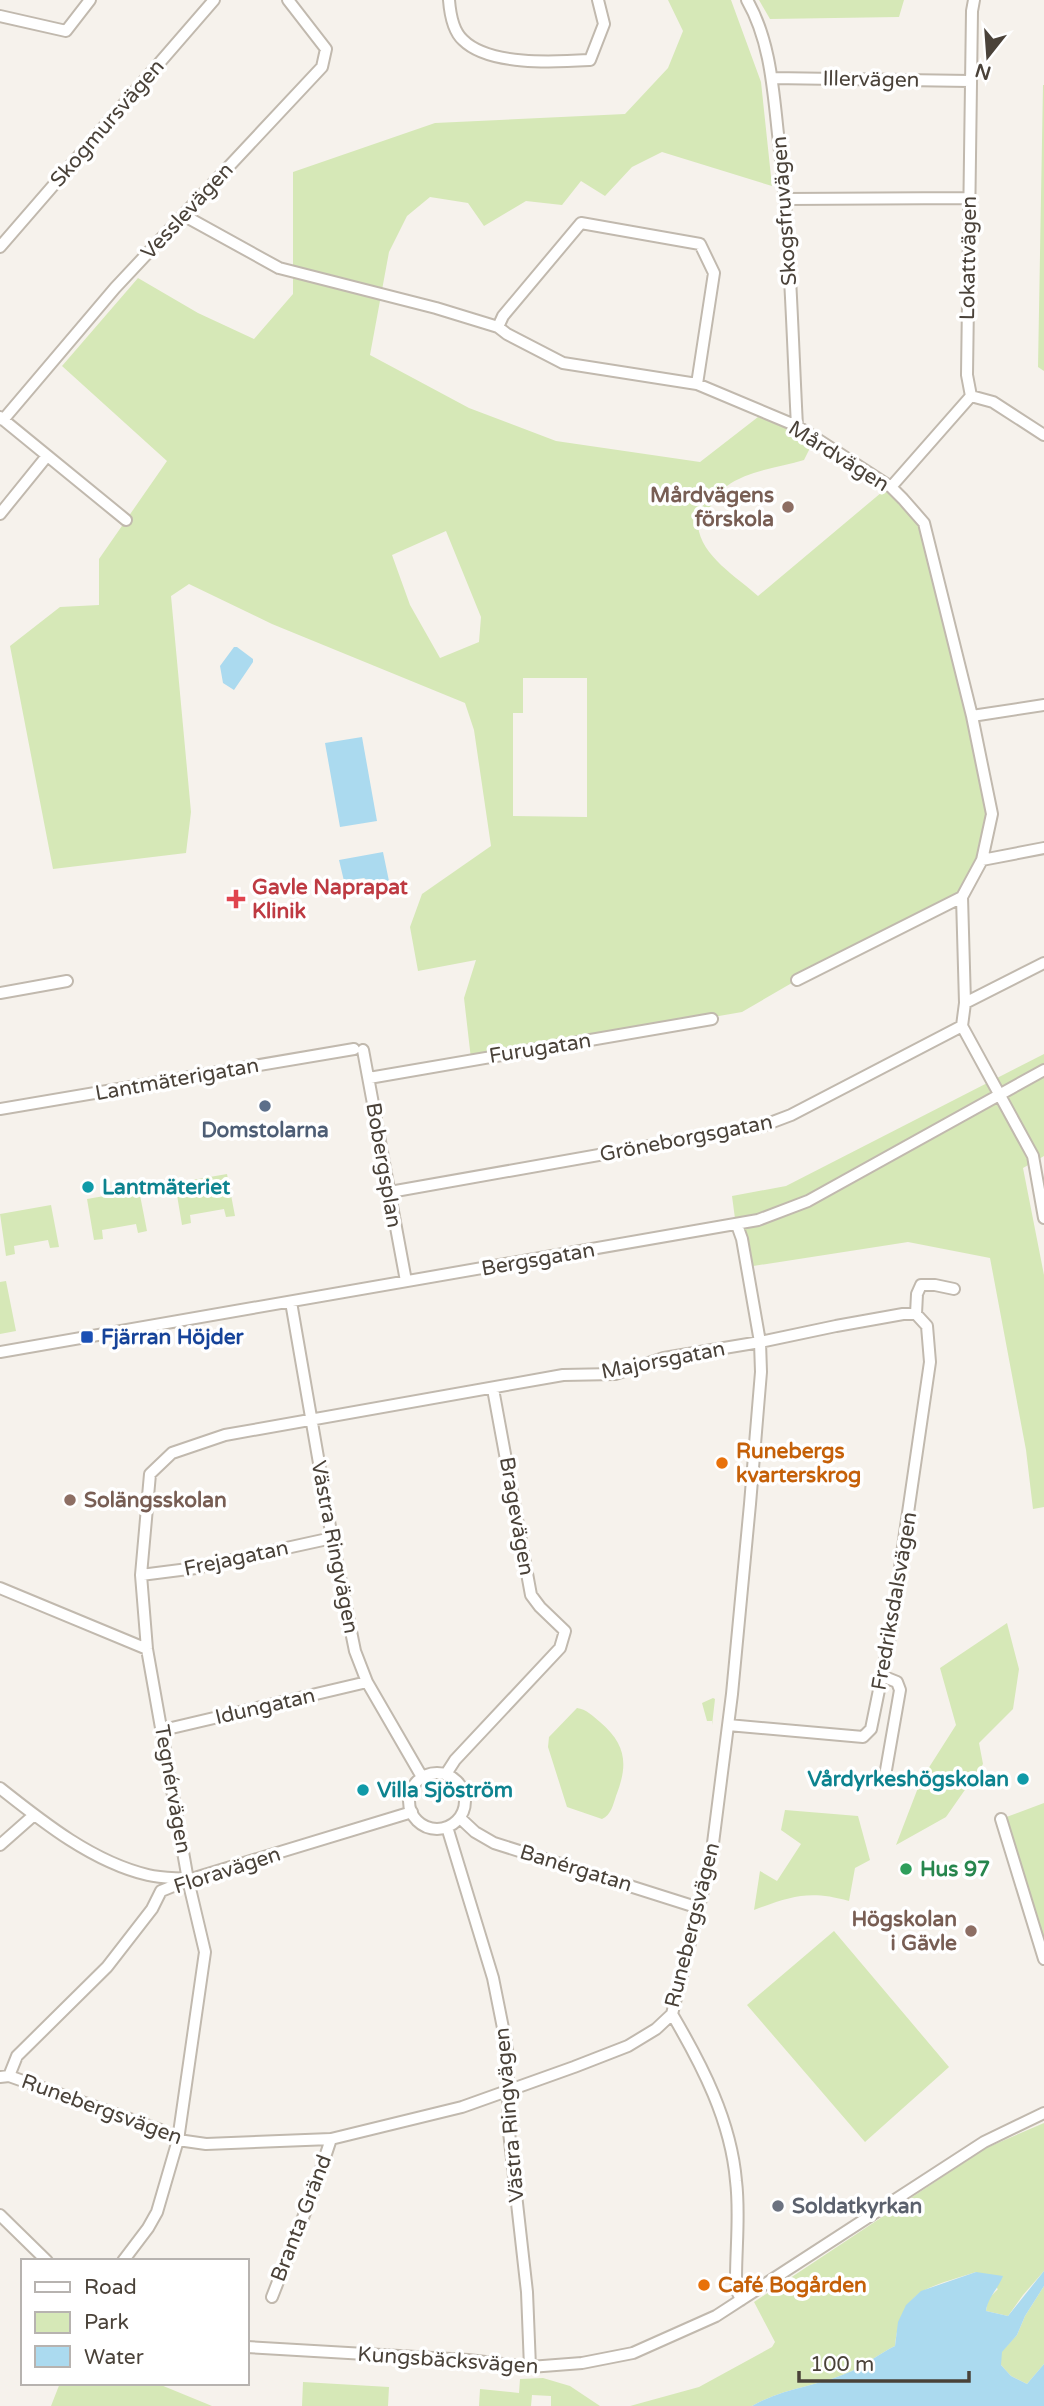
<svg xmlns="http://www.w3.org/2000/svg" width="1044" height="2406" viewBox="0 0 1044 2406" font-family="'Varela Round',sans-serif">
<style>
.green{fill:#d6e8b7;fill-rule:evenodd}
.water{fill:#abdaef}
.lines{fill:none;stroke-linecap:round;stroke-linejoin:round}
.minor-casing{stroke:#c1b9ae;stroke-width:14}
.minor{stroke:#fff;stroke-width:10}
.education-dot{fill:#8d6e63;stroke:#fff;stroke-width:2.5}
.health-dot{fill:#e0444e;stroke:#fff;stroke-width:2.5}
.service-dot{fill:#5c6f8a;stroke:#fff;stroke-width:2.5}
.culture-dot{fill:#0f9aa8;stroke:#fff;stroke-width:2.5}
.transit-dot{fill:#1a4fb4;stroke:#fff;stroke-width:2.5}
.food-dot{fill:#e8710a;stroke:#fff;stroke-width:2.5}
.leisure-dot{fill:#2e9e5b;stroke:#fff;stroke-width:2.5}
.worship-dot{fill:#6b7280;stroke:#fff;stroke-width:2.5}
.labels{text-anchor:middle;stroke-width:7;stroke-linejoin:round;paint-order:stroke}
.street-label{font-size:21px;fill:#4a4239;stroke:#fff}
.education-label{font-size:21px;font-weight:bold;fill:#785e54;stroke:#fff;text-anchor:end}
.health-label{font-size:21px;font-weight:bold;fill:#be3a42;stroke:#fff;text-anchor:start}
.service-label{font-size:21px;font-weight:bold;fill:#4e5e75;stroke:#fff}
.culture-label{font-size:21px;font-weight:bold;fill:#0d838f;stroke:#fff;text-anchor:start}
.transit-label{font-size:21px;font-weight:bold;fill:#164399;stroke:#fff;text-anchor:start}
.food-label{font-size:21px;font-weight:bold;fill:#c56008;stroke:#fff;text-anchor:start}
.leisure-label{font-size:21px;font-weight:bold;fill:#27864d;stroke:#fff;text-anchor:start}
.worship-label{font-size:21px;font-weight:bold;fill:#5b616d;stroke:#fff;text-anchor:start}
</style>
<rect width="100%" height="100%" fill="#f6f2ec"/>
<path class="green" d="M668 0H731L761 82 772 186 662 152 632 167 605 196 581 181 562 205 526 201 484 226 468 203 430 197 407 216 389 252 370 355 469 408 556 441 700 462 758 417 795 430 814 440 804 460C780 467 747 471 727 486 715 495 707 514 698 526 701 556 737 577 758 596L888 487 924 523 992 814 988 838 962 897 797 980 742 1012 471 1059 464 998 476 960 418 971 410 927 422 894 491 846 474 730 465 703 272 624 189 584 171 596 191 812 186 853 53 869 10 646 60 607 99 605V559L167 461 62 366 138 278 198 313 254 339 293 294V172L435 123 625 114 668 68 683 31ZM446 531 481 617 479 642 440 658 410 605 392 555ZM523 678H587V817L513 816V713H523Z
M759 0H904L899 17 770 19Z
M1043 85H1044V371L1038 367Z
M1044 1054V1156L1023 1168 1044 1275V1507L1033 1509 1026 1450 990 1258 908 1242 747 1267 742 1271 732 1196 786 1186Z
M227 1174 235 1216 226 1217 224 1209 190 1215 191 1223 182 1225 175 1183Z
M139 1190 147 1231 138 1233 136 1224 102 1230 103 1239 94 1240 87 1199Z
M51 1205 59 1247 50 1248 48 1240 14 1246 15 1254 6 1256 0 1214Z
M6 1281 16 1331 0 1334V1282Z
M1007 1623 1019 1669 1013 1709 979 1743 983 1764 946 1817 896 1845 921 1780 956 1725 940 1668Z
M713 1698 715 1699 712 1725V1721H707L702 1703Z
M577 1708C586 1709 593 1716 600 1722 627 1745 628 1765 616 1796 613 1805 611 1815 602 1819L567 1807 548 1747 549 1737Z
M1044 1803V1959L1001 1819Z
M785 1810 858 1816 870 1860 855 1868 849 1901C809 1890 792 1896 754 1910L760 1871 777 1881 801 1844 781 1830Z
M834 1931 949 2067 865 2142 747 2005Z
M1044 2123V2271L1023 2295 1008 2316 986 2311 988 2299 998 2289 976 2272C928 2288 901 2288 895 2346 880 2353 867 2364 852 2371 820 2386 782 2388 752 2406H630L699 2387 772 2347 775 2342 754 2302 986 2148Z
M1044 2286V2364L1027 2384 1011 2376 1001 2365V2352L1017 2335 1025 2316Z
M543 2378 570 2386 600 2406H551V2396L532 2395 531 2406H479L480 2389 519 2393 520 2379Z
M303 2382 389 2387 388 2406H302Z
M60 2383H156L212 2406H51Z"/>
<path class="water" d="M234 647H237L253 659V662L234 690 223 683 220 666Z
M362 737 377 821 340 827 325 743Z
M383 852 390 886 378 888 364 878 344 881 339 860Z
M1044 2271V2286L1025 2316 1017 2335 1002 2352 1001 2365 1011 2376 1027 2384 1044 2364V2406H752C782 2388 820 2386 852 2371 867 2364 880 2353 895 2346L898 2322 906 2305 921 2291 976 2272 1003 2276C998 2289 988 2297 986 2311L1008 2316Z"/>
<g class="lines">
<g class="minor-casing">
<path id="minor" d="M449 0C450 13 453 31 463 40 489 66 555 62 590 60L604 24 598 0
M747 0C770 40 773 88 778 134 790 231 792 329 797 426
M0 16 66 31 90 0
M772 78 970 81
M786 199 969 198
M183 215 279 268 436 308 498 327 507 334 563 363 697 384 797 426 891 487 903 499 924 523 972 716 992 814 982 860 962 897 965 1003 962 1026 1033 1156 1044 1218
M0 247 214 0
M498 327 503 316 581 223 700 244 714 273 697 384
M971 396 993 402 1044 435
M0 417 126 520
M3 420 115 288 322 67 326 49 288 0
M891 487 971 396 967 375 972 11 974 0
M0 514 47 456
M972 716 1044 705
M982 860 1044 848
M797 980 962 897
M0 993 67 981
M965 1003 1044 963
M363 1050 406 1281
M369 1078 712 1019
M0 1109 354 1049
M390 1192 762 1126 791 1115 962 1026
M291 1302 332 1538 355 1651 367 1682 422 1777
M916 1314 917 1294 921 1285H935L954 1289
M0 1352 758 1220 808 1201 1044 1070
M141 1575 196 1568 332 1538
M0 1588 147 1649
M882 1676 897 1682 900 1690 886 1770
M163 1730 367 1682
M409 1801a28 28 0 1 1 56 0a28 28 0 1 1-56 0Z
M446 1774 455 1760 560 1648 565 1631 540 1607 531 1595 493 1389
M0 1788C44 1823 93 1862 148 1875 160 1878 173 1878 185 1879
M460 1818 475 1832 494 1843 699 1908
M1001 1819 1044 1959
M447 1827 493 1978 507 2048 509 2132 527 2292 530 2367
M0 1845 34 1815
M672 2014C702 2065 731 2121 736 2181 740 2213 736 2246 736 2279L738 2293 741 2300
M9 2076 17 2056 107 1967 152 1909 161 1891 188 1880 412 1812
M0 2077 9 2076 158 2129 178 2140 206 2144 331 2139 462 2107 574 2067 628 2046 656 2029 672 2014 711 1859 732 1694 750 1504 761 1372 760 1342 742 1239 737 1225
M0 2215 47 2261
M123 2261 148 2228 157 2212 178 2140 205 1952 188 1880 147 1649 141 1575 150 1474 172 1453 225 1435 563 1375 615 1374 664 1358 760 1342 836 1326 903 1314H916L927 1326 930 1362 890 1636 871 1729 863 1737 728 1725
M272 2297 315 2187 331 2139
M247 2347 468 2360 530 2367 582 2363 633 2353 716 2316 984 2142 1044 2113"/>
</g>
<use href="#minor" class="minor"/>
</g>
<g class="education-dot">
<circle cx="788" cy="507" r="7"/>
<circle cx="70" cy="1500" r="7"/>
<circle cx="971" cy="1931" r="7"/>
</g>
<path class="health-dot" d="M232.5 888.5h7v7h7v7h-7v7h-7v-7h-7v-7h7z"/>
<circle class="service-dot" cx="265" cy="1106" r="7"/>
<g class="culture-dot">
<circle cx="88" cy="1187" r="7"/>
<circle cx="1023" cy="1779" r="7"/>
<circle cx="363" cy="1790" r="7"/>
</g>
<rect class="transit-dot" x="80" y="1330" width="14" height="14" rx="3.5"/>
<g class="food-dot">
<circle cx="722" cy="1463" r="7"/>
<circle cx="704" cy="2285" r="7"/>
</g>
<circle class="leisure-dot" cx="906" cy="1869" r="7"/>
<circle class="worship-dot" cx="778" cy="2206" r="7"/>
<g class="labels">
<g class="street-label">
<text transform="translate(871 79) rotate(1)" y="7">Illervägen</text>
<text transform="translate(107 123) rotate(-49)" y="7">Skogmursvägen</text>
<text transform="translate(187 211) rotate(-47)" y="7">Vesslevägen</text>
<text transform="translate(784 211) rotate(-94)" y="7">Skogsfruvägen</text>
<text transform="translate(968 258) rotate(-89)" y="7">Lokattvägen</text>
<text transform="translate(839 456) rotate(32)" y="7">Mårdvägen</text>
<text transform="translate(540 1048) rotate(-9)" y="7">Furugatan</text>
<text transform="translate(177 1079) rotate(-10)" y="7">Lantmäterigatan</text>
<text transform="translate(686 1138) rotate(-11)" y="7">Gröneborgsgatan</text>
<text transform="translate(384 1165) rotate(80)" y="7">Bobergsplan</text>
<text transform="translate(538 1259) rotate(-10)" y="7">Bergsgatan</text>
<text transform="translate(663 1360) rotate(-11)" y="7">Majorsgatan</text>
<text transform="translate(517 1516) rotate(80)" y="7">Bragevägen</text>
<text transform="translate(335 1547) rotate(79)" y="7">Västra Ringvägen</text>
<text transform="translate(236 1558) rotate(-12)" y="7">Frejagatan</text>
<text transform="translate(894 1601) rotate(-80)" y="7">Fredriksdalsvägen</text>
<text transform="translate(265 1706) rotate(-13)" y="7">Idungatan</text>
<text transform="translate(173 1789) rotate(80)" y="7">Tegnérvägen</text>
<text transform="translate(576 1868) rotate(17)" y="7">Banérgatan</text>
<text transform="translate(227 1870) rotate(-18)" y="7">Floravägen</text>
<text transform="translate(692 1925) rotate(-76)" y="7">Runebergsvägen</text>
<text transform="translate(102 2109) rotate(20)" y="7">Runebergsvägen</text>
<text transform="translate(509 2115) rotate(-95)" y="7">Västra Ringvägen</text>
<text transform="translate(301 2218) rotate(-69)" y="7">Branta Gränd</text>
<text transform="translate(448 2360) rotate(4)" y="7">Kungsbäcksvägen</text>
</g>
<g class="education-label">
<text x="774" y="502">Mårdvägens<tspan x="774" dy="24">förskola</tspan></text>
<text x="84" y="1507" text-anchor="start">Solängsskolan</text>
<text x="957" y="1926">Högskolan<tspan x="957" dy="24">i Gävle</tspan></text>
</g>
<g class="health-label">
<text x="252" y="894">Gavle Naprapat<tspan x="252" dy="24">Klinik</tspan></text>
</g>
<g class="service-label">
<text x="265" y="1137">Domstolarna</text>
</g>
<g class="culture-label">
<text x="102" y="1194">Lantmäteriet</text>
<text x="1009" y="1786" text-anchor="end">Vårdyrkeshögskolan</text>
<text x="377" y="1797">Villa Sjöström</text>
</g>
<g class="transit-label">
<text x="101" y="1344">Fjärran Höjder</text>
</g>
<g class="food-label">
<text x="736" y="1458">Runebergs<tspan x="736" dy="24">kvarterskrog</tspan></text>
<text x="718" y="2292">Café Bogården</text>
</g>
<g class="leisure-label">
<text x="920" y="1876">Hus 97</text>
</g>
<g class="worship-label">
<text x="792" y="2213">Soldatkyrkan</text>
</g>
</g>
<rect x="21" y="2259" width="228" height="126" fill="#ffffff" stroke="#b7b3b0" stroke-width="2"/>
<rect x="35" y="2282" width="35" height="10" fill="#ffffff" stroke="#b7b3b0" stroke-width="2"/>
<text x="84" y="2294" font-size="21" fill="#4a4239">Road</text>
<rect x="35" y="2312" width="35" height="21" fill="#d6e8b7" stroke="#b7b3b0" stroke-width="2"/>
<text x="84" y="2329" font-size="21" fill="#4a4239">Park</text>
<rect x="35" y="2346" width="35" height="21" fill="#abdaef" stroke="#b7b3b0" stroke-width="2"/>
<text x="84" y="2364" font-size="21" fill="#4a4239">Water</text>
<g transform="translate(988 56) rotate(197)" stroke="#ffffff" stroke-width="5" paint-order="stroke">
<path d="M0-5L12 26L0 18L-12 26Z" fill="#4a4239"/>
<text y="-10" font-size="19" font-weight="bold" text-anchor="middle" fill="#4a4239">N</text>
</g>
<path d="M799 2371v10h170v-10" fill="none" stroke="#4a4239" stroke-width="3.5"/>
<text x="810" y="2371" font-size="21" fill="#4a4239" stroke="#ffffff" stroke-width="5" paint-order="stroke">100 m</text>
</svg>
